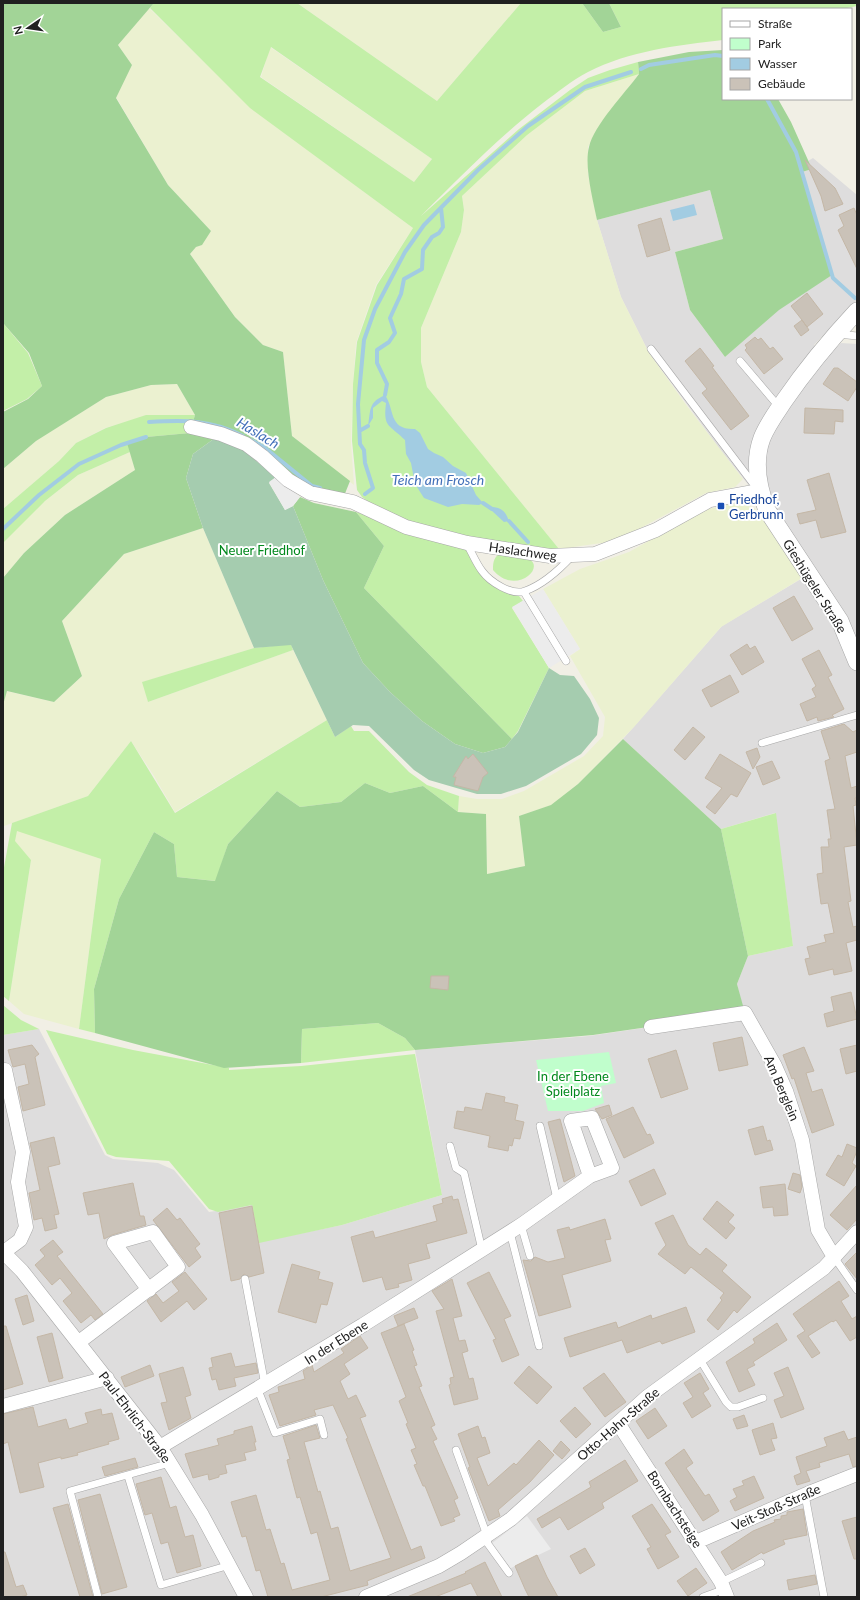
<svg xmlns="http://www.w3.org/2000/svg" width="860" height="1600" viewBox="0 0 860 1600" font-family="Lato,sans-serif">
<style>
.residential{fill:#dedddd}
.farmland{fill:#ebf1d0}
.grass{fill:#c3efa8;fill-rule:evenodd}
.forest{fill:#a2d497}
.cemetery{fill:#a5ccaf}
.park{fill:#c0fecc}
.parking{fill:#ececec}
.water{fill:#a2cce2}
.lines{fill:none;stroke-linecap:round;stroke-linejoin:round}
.stream{stroke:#a2cce2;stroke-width:4}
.building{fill:#cac2b8;stroke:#c4b7a6}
.service-casing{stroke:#a7a7a7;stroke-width:8}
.minor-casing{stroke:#a7a7a7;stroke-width:15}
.tertiary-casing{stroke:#a7a7a7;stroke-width:18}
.service{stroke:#fff;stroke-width:7}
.minor{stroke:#fff;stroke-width:14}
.tertiary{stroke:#fff;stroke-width:17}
.transit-dot{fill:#1a4fb4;stroke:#fff;stroke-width:1.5}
.labels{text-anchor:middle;stroke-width:4;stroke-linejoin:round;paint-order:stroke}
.transit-label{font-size:13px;fill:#164399;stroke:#fff;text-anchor:start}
.park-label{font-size:13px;fill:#02891d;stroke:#fff}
.street-label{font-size:13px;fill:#202020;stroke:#fff}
.water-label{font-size:14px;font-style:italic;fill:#4370b9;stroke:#fff}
</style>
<rect width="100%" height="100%" fill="#f1efe5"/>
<path class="residential" d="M813 158 857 195V300L814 345 827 356 841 343 857 344V1597H3V1035L39 1029 105 1155 113 1159 158 1163 174 1170 209 1212 253 1205 259 1242 342 1225 442 1195 415 1050 589 1036 744 1013 737 984 748 956 793 946 775 813 721 829 623 739 722 626 816 570 719 448 649 353 621 297 597 220 710 190 723 239 675 252 690 310 725 357 778 310 832 274 802 172 812 169 808 161Z"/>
<path class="farmland" d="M297 3H521L437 101Z
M149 8 251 108 413 228 376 285 356 343 353 384 351 443 354 485 292 436 283 352 263 345 235 317 190 254 196 247 201 245 211 231 168 185 116 97 132 65 118 45Z
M270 47 432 159 414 182 261 77Z
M639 74 598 128 588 147V174L597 220 621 297 649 353 687 406 743 479 735 487 706 493 635 531 609 542 559 549 427 387 421 362V328L461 232 464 210 462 196 526 135 585 91Z
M177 384 195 415 146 416 105 428 76 443 59 461 3 509V469L37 440 106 397 151 385Z
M130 452 135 470 65 515 24 553 3 578V543L21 523 45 501 78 475Z
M730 504H743L754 508 761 515 802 578 721 627 634 727 579 783 552 805 519 816 525 866 487 874 486 814 458 812 459 796 477 799H502L524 791 584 756 603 736 605 717 570 656 580 649 543 589 580 569 629 552 704 510Z
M203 528 254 648 143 682 148 702 293 650 327 720 175 812 154 776 131 741 88 796 4 826 3 830V705L6 691 54 702 82 676 62 621 124 554Z
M17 830 101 859 79 1029 24 1014 9 1001 31 860 14 841Z"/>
<path class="grass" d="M154 3H297L437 101 521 3H582L603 32 621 27 609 3H857V6L842 9H723V40C678 45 629 51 588 72 572 80 558 92 543 103 499 137 460 177 421 216L519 129 570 90 588 78 610 70 638 62 639 74 585 91 527 135 462 196 464 210 461 232 421 328V362L427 387 559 549H541L463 536 400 520 381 511 362 497 357 490 352 441 353 384 357 342 377 285 413 228 250 108 150 8ZM271 47 432 159 414 182 260 77Z
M3 323 28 353 42 386 27 399 3 411Z
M146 415H195L190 433 146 437 128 443 130 452 78 475 45 501 3 543V509L59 461 76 443 106 428Z
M356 512 464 546C479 572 488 591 519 596L523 601 512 608 549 668 518 731 512 739 364 588 384 546Z
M501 553C509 555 522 555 529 559 546 568 515 596 493 570 493 561 494 557 501 553Z
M291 644 293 650 148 702 142 682 254 648Z
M327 720 335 737 351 726 354 731H369L409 772 427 785 459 796 458 812 423 786 390 793 365 783 341 802 300 807 277 791 228 844 216 881 177 877 174 844 154 832 119 899 94 989 95 1033 79 1029 101 859 17 831 15 841 31 860 9 1001 3 996V873L12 823 88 796 131 741 175 813Z
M776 813 793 946 748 956 721 829Z
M3 1005 21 1020 39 1029 3 1035Z
M378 1023 405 1038 415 1050 301 1063 302 1029Z
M46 1030 133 1050 229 1068V1070L301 1066 415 1054 442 1195 342 1225 259 1243 252 1205 218 1212 209 1209 169 1161 116 1157 107 1154Z"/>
<path class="forest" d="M3 3H154L118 45 132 65 116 98 168 185 211 231 202 245 196 247 190 254 235 317 263 345 283 352 292 436 350 481 344 496 317 492 192 425 195 415 177 384 151 385 106 397 36 441 3 469V412L28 399 42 386 29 353 3 323Z
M582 3H609L621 27 603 32Z
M723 50V99H778L791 122 812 169 802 172 832 275 779 310 725 357 690 310 675 252 723 239 710 190 597 220C593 200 584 166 589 147 594 125 625 93 639 74L638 62 689 52Z
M190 433 215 438 193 454 186 478 203 528 124 554 62 621 82 676 54 702 7 691 3 705V578L24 553 65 515 135 470 127 443 146 437Z
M300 497 314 503 356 512 384 546 364 588 512 739 505 747 483 753 455 744 422 721 390 692 363 663 323 580 293 506Z
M623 739 721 829 748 956 737 984 745 1013 593 1035 415 1050 405 1038 378 1023 302 1029 301 1063 224 1068 95 1033 94 989 119 899 154 832 174 844 177 877 215 881 228 844 277 791 300 807 341 802 365 783 390 793 423 786 458 812 486 814 487 874 525 866 519 816 551 805 578 784Z"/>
<path class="cemetery" d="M215 438 242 449 276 477 269 483 285 510 293 506 323 580 363 663 390 692 422 721 455 744 483 753 505 747 518 732 549 668 560 675 574 676 590 699 599 718 597 735 581 754 526 786 501 794H477L429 780 414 770 369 726 353 725 335 737 291 645 254 648 203 528 186 478 193 454Z"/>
<path class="park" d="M609 1052 616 1083 601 1086 604 1103 583 1111H548L536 1060Z"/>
<path class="parking" d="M276 477 300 497 293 506 285 510 269 482Z
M543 589 580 649 549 668 512 607Z
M527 1516 551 1549 509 1569 491 1544Z"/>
<path class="water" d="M694 204 697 215 673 221 670 210Z
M385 395C395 409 388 430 415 429L420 433 428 449 434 453 443 457 453 466 466 473 476 495 483 503 479 505 462 504 448 507 424 498 415 484 411 463 406 454 405 440C389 424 383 428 386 403L382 401 373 408V418L368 426C371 409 368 403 385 395Z
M493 507C503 508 506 513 509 521L504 522 491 510Z"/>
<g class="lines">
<path class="stream" d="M641 69 649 65 715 55 723 56
M767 99 796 152 833 278 855 298
M385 395 387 384 377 363V350L389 342 395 333 390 318 401 294 404 279 422 269 423 250 432 237 439 233 443 227 441 208
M149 422C183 420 211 419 243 436
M361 430 368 426
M251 440 264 447 312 486 320 488
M365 494 373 488 365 463 364 450 360 444 358 404 364 340 375 309 405 252 424 225 478 170 528 126 585 87 631 72
M483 503 492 509
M509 521 528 542
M3 529 39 495 79 464 121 445 146 437"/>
</g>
<path class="building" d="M805 160 835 188 843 204 825 211 821 196Z
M854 208 857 215V269L838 230 844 226 839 215Z
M661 218 670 250 647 257 638 225Z
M807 293 823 314 807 327 802 320 809 330 801 336 794 326 802 320 791 306Z
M755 337 758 340 761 338 770 349 773 347 783 359 764 374 745 350 747 348 745 345Z
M700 348 714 366 712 367 749 416 731 430 702 393 707 389 685 361Z
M834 368H838L857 382V387L848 401 823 384Z
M805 408 843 410V422L835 421 834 434 804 433Z
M829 473 846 532 821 538 816 520 800 524 797 514 816 510 807 480Z
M794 596 813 629 792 641 773 608Z
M747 644 750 649 755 646 764 662 742 675 730 655Z
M819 650 832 675 828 677 844 709 832 715 834 717 818 721 817 717 807 721 800 704 816 697 812 689 816 686 802 659Z
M730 675 739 692 711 707 702 690Z
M844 724 853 732 857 730V752L845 756 851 788 857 786V798H855L856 805 853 806 857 845 844 847 851 901 848 902 853 927 857 926V940L846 943 852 971 834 975 833 969 809 975 805 959 810 958 807 947 826 942 824 935 834 933 828 903 821 904 817 874 823 873 821 847H829L828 839H831L827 810 835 809 825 761 830 759 821 731Z
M693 727 705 737 685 760 674 750Z
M757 748 760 757 753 769 746 752Z
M473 754 488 773 483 777 478 791 454 785 456 777H453L466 756 468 759Z
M720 754 751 773 737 797 731 794 715 814 706 807 722 788 705 778Z
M772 761 780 778 763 785 756 767Z
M431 976H449L448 990 430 988Z
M851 992 857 1019 827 1027 824 1014 834 1011 831 997Z
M742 1037 748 1065 719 1071 713 1043Z
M32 1045 39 1054 35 1057 45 1105 23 1111 18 1087 29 1084 25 1064 13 1067 8 1050Z
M857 1045V1071L846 1074 840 1049Z
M804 1047 814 1071 806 1073 812 1092 822 1089 834 1125 812 1133 794 1078 792 1079 783 1055Z
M676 1050 688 1089 661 1098 648 1059Z
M486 1093 505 1097 504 1102 518 1105 515 1120 524 1122 520 1139 514 1138 512 1146 509 1145 508 1151 488 1147 490 1136 454 1128 457 1111 464 1112 465 1107 482 1110Z
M609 1105 612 1115 602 1119 595 1109Z
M633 1107 647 1135 650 1134 654 1143 624 1158 606 1119Z
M560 1119 575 1176 564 1182 548 1122Z
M763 1126 767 1141 770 1140 773 1150 755 1155 748 1130Z
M54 1137 60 1164 48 1167 59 1214 54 1215 57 1228 45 1231 42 1218 34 1220 29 1193 40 1190 30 1143Z
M847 1144 857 1148V1151L852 1163 856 1166 844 1186 826 1175 838 1155 842 1157Z
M654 1169 666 1194 641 1206 629 1181Z
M793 1173 800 1175 802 1187 800 1193 788 1189Z
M133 1183 140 1216H144L146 1225 112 1235 104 1239 99 1213 88 1215 83 1193Z
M785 1184 788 1215 774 1216 773 1207 763 1208 760 1187Z
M857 1185V1219L847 1230 830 1215Z
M452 1196 453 1200 458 1199 467 1233 426 1244 430 1258 408 1264 412 1280 398 1284 399 1287 386 1290 382 1277 363 1282 351 1237 373 1231 375 1238 437 1221 433 1206 443 1203 442 1199Z
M717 1201 734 1215 728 1222 735 1228 726 1239 703 1219Z
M252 1206 264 1273 249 1277 244 1274 240 1279 231 1281 219 1213Z
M167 1208 177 1220 180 1218 200 1244 195 1248 201 1257 189 1267 153 1220Z
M673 1215 688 1245 700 1255 706 1248 727 1265 722 1271 751 1297 737 1313 734 1310 718 1330 707 1320 722 1300 720 1298 724 1293 691 1267 685 1274 658 1254 666 1245 655 1223Z
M605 1219 611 1239 605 1240 611 1261 562 1275 571 1307 539 1316 523 1260 531 1261 535 1257 548 1262 565 1258 557 1230 569 1227 570 1230Z
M53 1240 63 1252 57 1256 103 1314 95 1320 91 1315 81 1323 63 1301 72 1293 60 1278 52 1285 35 1265 45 1256 40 1250Z
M857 1252V1279L845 1264Z
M292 1264 320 1272 318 1279 333 1283 327 1305 321 1304 316 1323 278 1312Z
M185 1272 207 1299 194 1310 187 1301 161 1322 147 1301 156 1294 163 1303 179 1291 172 1282Z
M489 1272 511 1316 504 1319 519 1355 502 1362 493 1340 496 1339 467 1283Z
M452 1279 462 1316 453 1318 459 1341 465 1340 468 1351 462 1353 469 1379 473 1378 478 1399 454 1405 449 1385 451 1384 450 1378 454 1377 436 1311 444 1309 432 1291Z
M839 1281 849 1296 841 1301 852 1319 857 1316V1337L850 1341 836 1320 833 1322 832 1321 808 1336 820 1353 812 1358 797 1336 805 1331 793 1314Z
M27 1295 34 1321 23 1325 15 1299Z
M686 1307 695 1332 662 1344 660 1341 627 1353 622 1340 570 1357 564 1338 616 1322 618 1328 651 1315 652 1319Z
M414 1308 418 1318 398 1326 394 1316Z
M777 1323 787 1340 753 1362 755 1365 747 1369 755 1385 739 1392 726 1362 755 1343 753 1339Z
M404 1324 414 1350 412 1351 417 1365 414 1366 422 1386 419 1387 435 1425 431 1427 437 1439 433 1441 458 1498 454 1500 460 1515 453 1518 455 1521 441 1526 425 1486H423L414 1465 417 1464 411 1450 416 1448 406 1424 408 1423 399 1401 406 1397 381 1333Z
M3 1326H6L23 1384 3 1390Z
M52 1333 63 1378 49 1382 37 1337Z
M360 1336 368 1348 344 1364 350 1374 340 1381 348 1399 356 1395 366 1416 360 1418 411 1550 421 1546 425 1558 367 1581 368 1585 321 1597H268L260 1570 256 1571 246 1536 242 1537 231 1502 256 1495 266 1530 270 1529 281 1564 284 1563 292 1590 330 1580 317 1532 311 1534 300 1497 297 1498 287 1460 290 1459 283 1436 316 1425 320 1438 304 1442 318 1492 320 1491 331 1529 338 1527 350 1571 391 1558 346 1439 348 1438 333 1405 314 1410 316 1415 280 1426 269 1395 279 1392 278 1387 305 1379 303 1371 312 1365 314 1372 344 1353 341 1349Z
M231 1353 235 1367 256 1363 258 1373 234 1378 236 1386 219 1390 216 1379 212 1380 209 1368 213 1367 211 1358Z
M150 1365 154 1376 125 1387 121 1377Z
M529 1366 552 1387 537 1404 514 1383Z
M183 1367 191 1395 185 1397 191 1418 169 1430 161 1403 167 1402 159 1374Z
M788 1367 804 1409 781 1418 774 1400 784 1396 774 1373Z
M604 1373 626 1402 605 1417 583 1388Z
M700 1373 709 1389 703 1393 711 1406 692 1418 683 1403 693 1397 684 1383Z
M33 1407 38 1427 66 1419 69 1429 88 1423 85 1413 101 1409 102 1415 112 1413 119 1439 108 1442 109 1444 77 1453 78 1455 61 1459V1457L38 1463 44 1487 20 1493 8 1442 3 1444V1414Z
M575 1407 591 1424 576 1438 560 1421Z
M655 1408 667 1426 648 1439 636 1421Z
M744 1415 748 1426 737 1429 733 1419Z
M773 1423 777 1438 771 1439 775 1450 760 1455 752 1430Z
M252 1426 256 1442H254L256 1450 244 1453 246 1460 225 1465 227 1473 219 1475V1477L209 1480 208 1474 193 1478 185 1454 219 1445 217 1439 234 1434V1431Z
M478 1426 482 1438 485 1437 490 1453 477 1458 488 1486 514 1463 516 1465 539 1440 554 1455 530 1482 498 1510 500 1516 489 1521 468 1468 470 1467 458 1434Z
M844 1431 848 1440 857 1437V1466L853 1467 849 1454 819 1463 820 1467 806 1471 810 1481 797 1485 794 1476 801 1473 796 1457 827 1446 824 1438Z
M561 1441 570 1450 562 1459 553 1451Z
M684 1449 693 1463 686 1468 705 1496 709 1494 719 1511 703 1521 665 1463Z
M135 1458 138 1467 105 1476 102 1467Z
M625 1460 638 1481 602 1503 604 1508 568 1530 560 1517 542 1528 537 1519 591 1487 589 1482Z
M754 1476 764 1498 735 1511 730 1501 737 1497 733 1489 744 1485 742 1481Z
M161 1477 170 1508 176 1506 185 1537 193 1535 201 1566 177 1573 168 1542 161 1544 152 1513 145 1515 136 1484Z
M100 1494 127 1587 102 1594 78 1500Z
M68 1504 93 1597H80L53 1508Z
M652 1504 671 1532 665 1535 679 1557 658 1569 647 1549 651 1547 632 1516Z
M803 1509 807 1535 783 1540 785 1544 763 1554 762 1552 732 1570 721 1552 753 1531 775 1522 774 1520 781 1519V1516L787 1515V1512Z
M857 1517V1559H854L842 1521Z
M585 1548 595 1565 580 1574 570 1556Z
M3 1552H5L16 1587 23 1585 27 1595 20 1597H3Z
M537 1555 547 1577 558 1597H529L525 1589 515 1566Z
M485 1562 502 1597H478L471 1583 435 1597H407L466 1573 465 1572Z
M696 1568 707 1583 688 1596 677 1581Z
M815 1575 817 1584 789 1590 787 1580Z"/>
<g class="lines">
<g class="service-casing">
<path id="service" d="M838 334 857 336
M651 349 755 486
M740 361 780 408
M467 544C472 553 476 563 482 571 490 582 512 596 525 591 542 585 560 569 572 556
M524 592 566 661
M762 743 857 715
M540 1126 557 1199
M450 1146 456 1168 464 1173 482 1250
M521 1225 530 1256
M510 1232 539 1346
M834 1257 857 1290
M245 1279 265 1385
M699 1358 726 1402 731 1407H738L763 1398
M258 1390 275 1433 320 1419 324 1435
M456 1450 485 1530 488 1544 509 1573
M128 1476 161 1585 230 1565
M805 1495 824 1597
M721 1582 761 1563
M98 1597 70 1491 170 1463
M703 1597 725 1589"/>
</g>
<g class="minor-casing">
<path id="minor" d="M191 427 221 434 246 444 262 456 288 480 310 493 353 502 406 527 467 543 550 556 595 554 656 530 710 500 759 491
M651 1027 745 1013 775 1066 786 1091 802 1140 818 1230 834 1257
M3 1071 5 1070 23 1152 18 1182 26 1227 20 1240 4 1252
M3 1252 22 1271 160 1447 202 1515 246 1597
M79 1342 178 1267 153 1232 114 1243 149 1290
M3 1406 107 1378
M618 1423 721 1582 727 1597
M160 1447 363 1325 521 1225 590 1176 612 1168 592 1118 571 1121 590 1176
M696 1542 814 1491 857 1474
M366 1597 439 1566 461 1553 511 1519 647 1397 824 1268 857 1232"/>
</g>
<g class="tertiary-casing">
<path id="tertiary" d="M857 311C830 340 806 369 784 401 776 413 767 425 762 438 753 462 758 487 767 510L840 621 857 662"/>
</g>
<use href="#service" class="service"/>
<use href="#minor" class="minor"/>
<use href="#tertiary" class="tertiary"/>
</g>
<rect class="transit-dot" x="717" y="502" width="8" height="8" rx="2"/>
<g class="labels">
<g class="transit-label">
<text x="729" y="504">Friedhof,<tspan x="729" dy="15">Gerbrunn</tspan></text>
</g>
<g class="park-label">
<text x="262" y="555">Neuer Friedhof</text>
<text x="573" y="1081">In der Ebene<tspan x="573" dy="15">Spielplatz</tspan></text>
</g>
<g class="street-label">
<text transform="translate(523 551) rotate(8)" y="5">Haslachweg</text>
<text transform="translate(815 586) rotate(58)" y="5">Gieshügeler Straße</text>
<text transform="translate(782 1088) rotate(67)" y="5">Am Berglein</text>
<text transform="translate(336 1342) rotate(-32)" y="5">In der Ebene</text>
<text transform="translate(135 1417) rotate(53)" y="5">Paul-Ehrlich-Straße</text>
<text transform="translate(618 1424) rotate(-41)" y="5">Otto-Hahn-Straße</text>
<text transform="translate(776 1507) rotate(-24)" y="5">Veit-Stoß-Straße</text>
<text transform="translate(675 1509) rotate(57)" y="5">Bornbachsteige</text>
</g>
<g class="water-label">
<text transform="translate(258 433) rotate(31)" y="5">Haslach</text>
<text x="438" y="485">Teich am Frosch</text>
</g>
</g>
<rect width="860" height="1600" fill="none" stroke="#202020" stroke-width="8"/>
<rect x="722" y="8" width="130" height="92" fill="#ffffff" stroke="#a6a6a6"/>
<rect x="730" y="21" width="20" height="6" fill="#ffffff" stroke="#a6a6a6"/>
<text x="758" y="28" font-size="12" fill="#202020">Straße</text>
<rect x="730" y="38" width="20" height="12" fill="#c0fecc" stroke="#a6a6a6"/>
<text x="758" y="48" font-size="12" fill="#202020">Park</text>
<rect x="730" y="58" width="20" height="12" fill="#a2cce2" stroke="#a6a6a6"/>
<text x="758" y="68" font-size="12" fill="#202020">Wasser</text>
<rect x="730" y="78" width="20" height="12" fill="#cac2b8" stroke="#a6a6a6"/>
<text x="758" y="88" font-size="12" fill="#202020">Gebäude</text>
<g transform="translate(28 28) rotate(257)" stroke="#ffffff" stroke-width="3" paint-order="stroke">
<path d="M0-3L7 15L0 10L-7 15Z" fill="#202020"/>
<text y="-6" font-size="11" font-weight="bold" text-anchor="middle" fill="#202020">N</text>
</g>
</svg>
